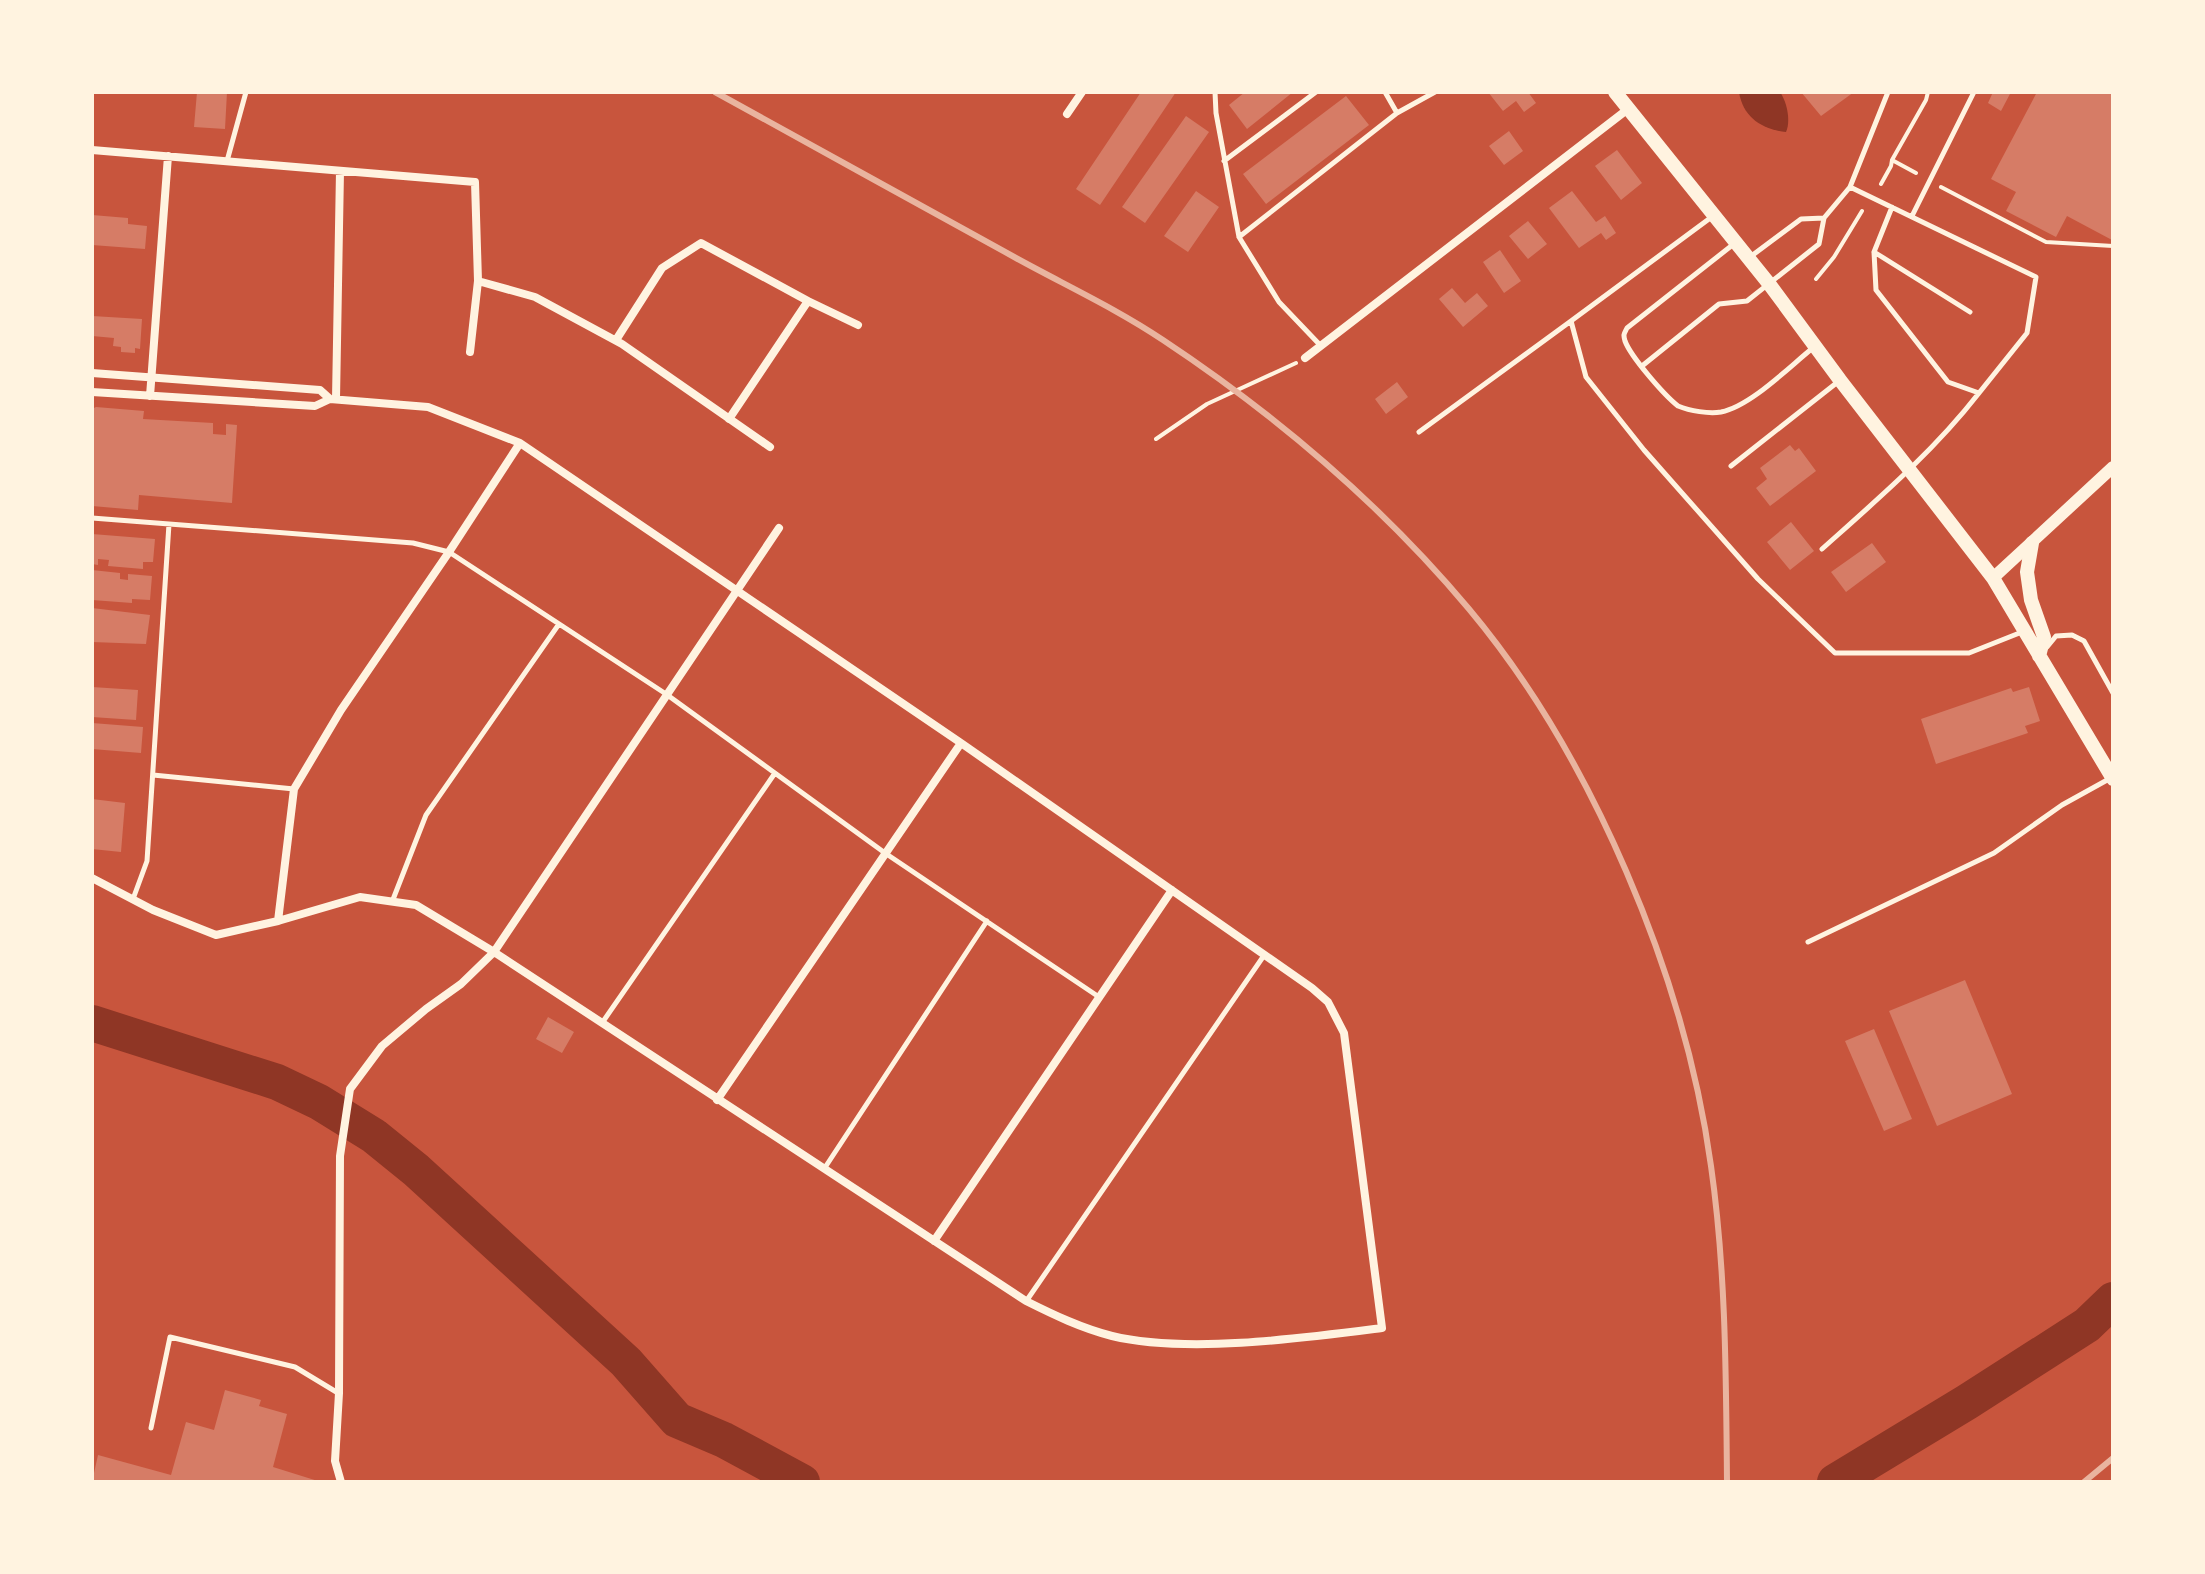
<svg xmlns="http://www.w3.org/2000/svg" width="2205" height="1574" viewBox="0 0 2205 1574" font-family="'Archivo Narrow',sans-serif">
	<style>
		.water { fill: #8f3625 }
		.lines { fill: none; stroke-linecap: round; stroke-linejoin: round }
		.river { stroke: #8f3625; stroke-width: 36 }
		.building { fill: #d67c66 }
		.path { stroke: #fff3e0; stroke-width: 4 }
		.service { stroke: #fff3e0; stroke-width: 5 }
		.minor { stroke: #fff3e0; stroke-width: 8 }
		.tertiary { stroke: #fff3e0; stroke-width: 12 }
		.secondary { stroke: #fff3e0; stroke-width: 14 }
		.rail { stroke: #e9b49f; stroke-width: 6 }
	</style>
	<rect width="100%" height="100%" fill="#c8553d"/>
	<!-- water -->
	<path class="water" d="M1739,92H1780C1787,102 1791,121 1786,132C1761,129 1743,117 1739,92Z"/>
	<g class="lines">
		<!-- river -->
		<path class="river" d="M92,1023L277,1082L319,1102L374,1136L416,1170L626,1362L677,1420L724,1440L802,1482
			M1835,1482L1967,1402L2087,1325L2113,1300"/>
	</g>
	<!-- building -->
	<path class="building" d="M197,92H227L225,129L194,127Z
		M1141,92H1176L1100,205L1076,189Z
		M1245,92H1293L1247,129L1229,105Z
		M1488,92H1528L1536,103L1524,112L1516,101L1503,111Z
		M1801,92H1854L1821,116Z
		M1993,92H2011L2001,111L1988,103Z
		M2037,92H2113L2112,240L2067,216L2056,237L2006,211L2016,192L1991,179Z
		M1346,96L1369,125L1266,204L1243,174Z
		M1186,116L1209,132L1145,223L1122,207Z
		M1509,131L1523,151L1504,165L1489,146Z
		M1617,150L1642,183L1621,200L1595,166Z
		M1196,191L1219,207L1188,252L1164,236Z
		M1572,191L1596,222L1605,216L1616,233L1606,240L1601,233L1579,248L1549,208Z
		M92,215L128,218V224L147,226L145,249L92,245Z
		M1528,221L1547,244L1528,259L1509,236Z
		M1500,250L1521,281L1504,293L1483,262Z
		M1452,288L1465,303L1477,293L1488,306L1463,327L1439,299Z
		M92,316L142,319L140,349L135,348V353L121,352V347L113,346L114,338L92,336Z
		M1397,382L1408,397L1386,414L1375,399Z
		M96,407L144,411L143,419L213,423V434L226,435V424L237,425L232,503L139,495L138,510L92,506V409Z
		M1790,445L1795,451L1799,448L1816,471L1770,506L1756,488L1767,479L1760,468Z
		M1791,522L1814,551L1790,570L1767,542Z
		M92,534L155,539L153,562H143V569L108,566L109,560L98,559V565L92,564Z
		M1872,543L1886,562L1846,592L1831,572Z
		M92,570L120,573V579L128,580V574L152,576L150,600L132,599V603L92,600Z
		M92,608L150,615L146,644L92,642Z
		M92,687L138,690L136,720L92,717Z
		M2029,687L2040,721L2025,726L2028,733L1936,764L1921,719L2011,688L2013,692Z
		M92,723L143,727L141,753L92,749Z
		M92,799L125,803L121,852L92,849Z
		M1965,980L2012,1094L1937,1126L1889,1011Z
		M548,1017L574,1032L562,1053L536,1039Z
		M1874,1029L1912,1119L1884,1131L1845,1041Z
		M225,1390L261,1400L259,1406L287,1414L273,1467L321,1482H92L98,1455L171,1475L186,1422L214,1430Z"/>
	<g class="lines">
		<!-- path -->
		<path class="path" d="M1916,173L1892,160L1926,100L1928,92
			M1881,184L1891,166L1892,160
			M1941,187L2046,242L2113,246
			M1816,279L1834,257L1862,211
			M1156,439L1207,404L1296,363"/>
		<!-- service -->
		<path class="service" d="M1215,92L1216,113L1239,237L1279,302L1320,345
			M1385,92L1397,113
			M227,161L246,92
			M1224,161L1316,92
			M1850,187L2036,277L2027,333L1979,393L1948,382L1876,290L1874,252L1892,207
			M1713,216L1571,321L1586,377L1644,450L1758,579L1835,653H1969L2022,632
			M1912,216L1974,92
			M1239,237L1397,113L1435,92
			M1735,243L1627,328C1624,334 1623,334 1625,341C1631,357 1664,395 1678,406C1690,411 1709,414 1721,412C1751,406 1790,366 1814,347
			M1874,252L1970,312
			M1750,257L1801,219L1824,218
			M1642,366L1719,304L1747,301L1819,244L1824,218L1850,187L1888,92
			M1419,432L1571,321
			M1731,466L1839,381
			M92,518L413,543L449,552L666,694L885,853L1099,997
			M1822,549C1878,499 1933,452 1979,393
			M2047,647L2056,636L2072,635L2084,641L2113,693
			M153,775L294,789
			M133,899L147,861L169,524
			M392,902L426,815L559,624
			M1808,942L1994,853L2062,805L2109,779
			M602,1023L775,773
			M824,1169L987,921
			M1027,1300L1265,954
			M151,1428L170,1337L295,1367L338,1393"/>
		<!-- minor -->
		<path class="minor" d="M1067,114L1082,92
			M92,150L475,182L478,281L535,297L622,344L770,447
			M808,301L858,325
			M616,340L662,268L701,243L808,301L729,419
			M470,352L478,281
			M1305,358L1628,109
			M92,373L320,390L330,399
			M92,392L315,406L330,399L428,407L520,443L961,743L1312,988L1328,1002L1344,1033L1382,1328C1304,1338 1187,1354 1112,1336C1081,1328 1054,1315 1026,1301L494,952L416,905L360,897L278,921L216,935L153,910L92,878
			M150,396L168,156
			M336,399L340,171
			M278,921L294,789L341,710L449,552L520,443
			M717,1100L961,743
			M934,1241L1172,890
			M341,1482L335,1461L339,1393L340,1156L350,1089L382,1046L426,1009L461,984L494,952L779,528"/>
		<!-- tertiary -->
		<path class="tertiary" d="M1993,578L2113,467"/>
		<!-- secondary -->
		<path class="secondary" d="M1615,92L1770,285L1840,380L1993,578L2113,779
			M2032,543L2027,572L2031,600L2044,637L2039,656"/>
		<!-- rail -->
		<path class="rail" d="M715,92C815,147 916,203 1016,258C1065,285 1117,309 1163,340C1276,415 1381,504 1469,609C1592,756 1685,977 1711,1166C1726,1271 1726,1376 1727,1482
			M2084,1482L2113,1458"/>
	</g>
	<!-- border -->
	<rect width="2205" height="1574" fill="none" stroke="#fff3e0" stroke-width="188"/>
</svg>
